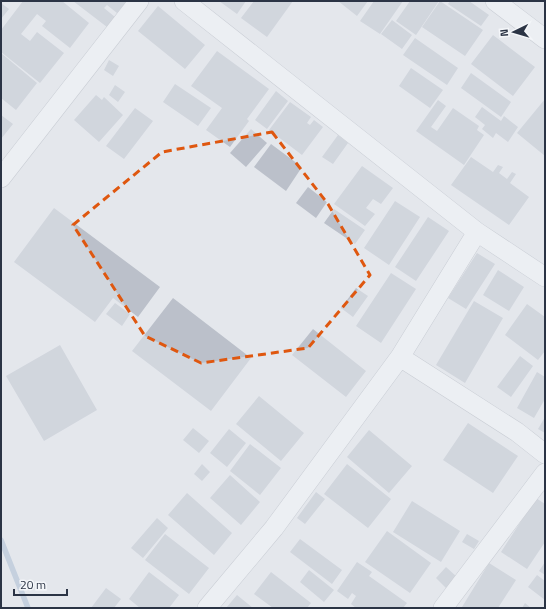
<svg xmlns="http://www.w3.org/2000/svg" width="546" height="609" viewBox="0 0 546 609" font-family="'Titillium Web',sans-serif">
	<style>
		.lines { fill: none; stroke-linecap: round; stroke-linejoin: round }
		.stream { stroke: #9fb4cc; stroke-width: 5.5 }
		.building { fill: #bbc0ca }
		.street-casing { stroke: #a9aeb7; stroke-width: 20 }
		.street { stroke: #f7f8fa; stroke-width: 19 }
		.marked { fill: none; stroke: #df570f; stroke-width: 3; stroke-dasharray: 8 5; stroke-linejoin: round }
	</style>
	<rect width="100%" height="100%" fill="#e4e7ec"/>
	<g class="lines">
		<!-- stream -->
		<path class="stream" d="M1,540L28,608"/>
	</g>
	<!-- building -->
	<path class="building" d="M23,1H62L89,23L70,48L42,26L46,21L37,14L21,34L30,41L37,32L64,53L40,83L1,52V30Z
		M73,1H125L126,2L117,13L107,5L104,8L115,17L107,27Z
		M219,1H246L237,14Z
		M254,1H293L267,37L241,18Z
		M338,1H368L357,16Z
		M374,1H403L380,34L360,21Z
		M410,1H439L416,35L396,21Z
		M440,1L483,30L465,56L422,27Z
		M450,1H469L489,15L481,26L448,4Z
		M1,3L9,9L1,19Z
		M158,6L205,45L185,69L138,31Z
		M392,20L412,35L402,49L381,34Z
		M493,35L535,67L513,96L471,64Z
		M415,38L458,68L447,85L403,55Z
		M217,51L269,89L247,119L249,121L230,147L206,130L222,108L191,86Z
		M1,53L37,83L16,110L1,98Z
		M109,60L119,66L113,76L104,70Z
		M411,68L443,90L430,108L399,86Z
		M471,73L511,102L501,117L461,88Z
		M175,84L211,108L198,126L163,102Z
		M115,85L125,92L118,102L109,95Z
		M276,91L288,101L267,129L255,120Z
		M96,95L102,100L104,97L123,115L99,142L74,120Z
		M545,99V156L517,133Z
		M438,100L446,106L431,127L437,131L453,108L479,126L477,130L484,135L464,165L416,131Z
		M290,102L311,117L307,123L310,125L314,120L323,127L302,155L269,130Z
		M482,107L501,121L504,116L518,127L508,142L496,133L493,138L482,129L485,125L475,117Z
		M135,108L153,121L124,159L106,146Z
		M1,115L13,124L1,139Z
		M251,129L267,143L246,167L230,153Z
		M338,135L348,143L333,164L322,157Z
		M271,144L302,167L286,191L254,167Z
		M471,157L493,172L498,165L503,167L499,173L507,179L512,172L516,174L510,183L529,197L509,225L451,185Z
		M362,166L393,188L381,204L373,199L366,208L375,214L365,226L334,204Z
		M308,187L327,202L316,218L296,203Z
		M395,201L420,217L389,265L364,248Z
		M54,208L160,287L138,317L113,298L95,322L14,262Z
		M334,209L365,230L355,244L324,223Z
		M428,217L449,231L416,281L395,267Z
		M477,253L495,264L466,309L448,298Z
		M498,270L524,287L509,311L483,295Z
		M391,273L416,289L381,343L356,326Z
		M356,288L368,296L353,317L341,308Z
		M173,298L251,358L211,411L132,351Z
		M474,301L503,318L465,383L436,365Z
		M115,303L130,314L122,326L106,314Z
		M527,304L545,317V351L538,360L505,335Z
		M313,329L366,371L346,397L292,355Z
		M60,345L97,410L44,441L6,376Z
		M520,356L533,366L511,397L497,387Z
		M537,372L545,377V399L534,418L517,408Z
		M259,396L304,433L281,461L236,424Z
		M545,417V433L538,429Z
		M468,423L518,456L493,493L443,460Z
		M193,428L209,441L199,453L183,440Z
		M229,429L246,443L227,467L210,453Z
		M369,430L412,466L389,493L347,457Z
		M250,444L281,468L260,495L230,471Z
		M202,464L210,472L202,481L194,474Z
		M347,464L391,499L368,528L324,494Z
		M230,475L260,502L241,525L210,498Z
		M316,492L325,499L305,524L297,518Z
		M187,493L232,533L214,555L168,515Z
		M536,498L545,504V542L527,569L501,552Z
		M412,501L460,531L441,562L393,532Z
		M157,518L168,528L143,558L131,548Z
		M387,531L431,563L410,593L365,562Z
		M165,534L209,568L189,594L145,560Z
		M467,534L479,541L474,549L462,542Z
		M300,539L342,570L332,584L290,552Z
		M357,562L372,572L369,576L407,603L403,608H356L351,604L356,596L352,593L348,599L337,591Z
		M545,562V575L539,571Z
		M489,563L516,580L498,608H464L462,607Z
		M446,567L457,577L446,588L436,578Z
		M309,570L334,590L324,602L300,582Z
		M149,572L179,595L169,608H140L129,599Z
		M271,572L311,603L307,608H273L254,594Z
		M537,575L545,581V600L528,587Z
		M106,588L121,599L114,608H91Z
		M237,595L253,608H226Z
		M525,603L531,608H522Z"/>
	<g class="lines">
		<!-- street casing -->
		<g class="street-casing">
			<path id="street" d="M184,1L477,232L545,277
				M495,1L545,39
				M1,178L139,1
				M400,357L517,432L545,454
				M207,608L274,528L400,357L477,232
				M443,608L545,473"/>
		</g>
		<!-- street -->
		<use href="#street" class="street"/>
	</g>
	<!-- marked area -->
	<path d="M0 0H546V609H0ZM272,132L328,204L370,275L308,348L201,363L145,336L73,225L162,152Z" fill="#e4e7ec" fill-opacity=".55" fill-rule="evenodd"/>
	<path class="marked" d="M272,132L328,204L370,275L308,348L201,363L145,336L73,225L162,152Z"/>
	<!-- border -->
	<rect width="546" height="609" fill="none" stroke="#2b3445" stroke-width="4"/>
	<!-- north arrow -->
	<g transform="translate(514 32) rotate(265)" stroke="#f4f6f9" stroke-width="3" paint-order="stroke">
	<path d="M0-3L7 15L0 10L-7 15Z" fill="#2b3445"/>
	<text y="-6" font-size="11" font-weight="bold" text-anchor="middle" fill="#2b3445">N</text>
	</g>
	<!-- scale -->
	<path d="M14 589v6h53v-6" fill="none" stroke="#2b3445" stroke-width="2"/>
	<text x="20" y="589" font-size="12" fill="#2b3445" stroke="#f4f6f9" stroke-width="3" paint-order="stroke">20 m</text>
</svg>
